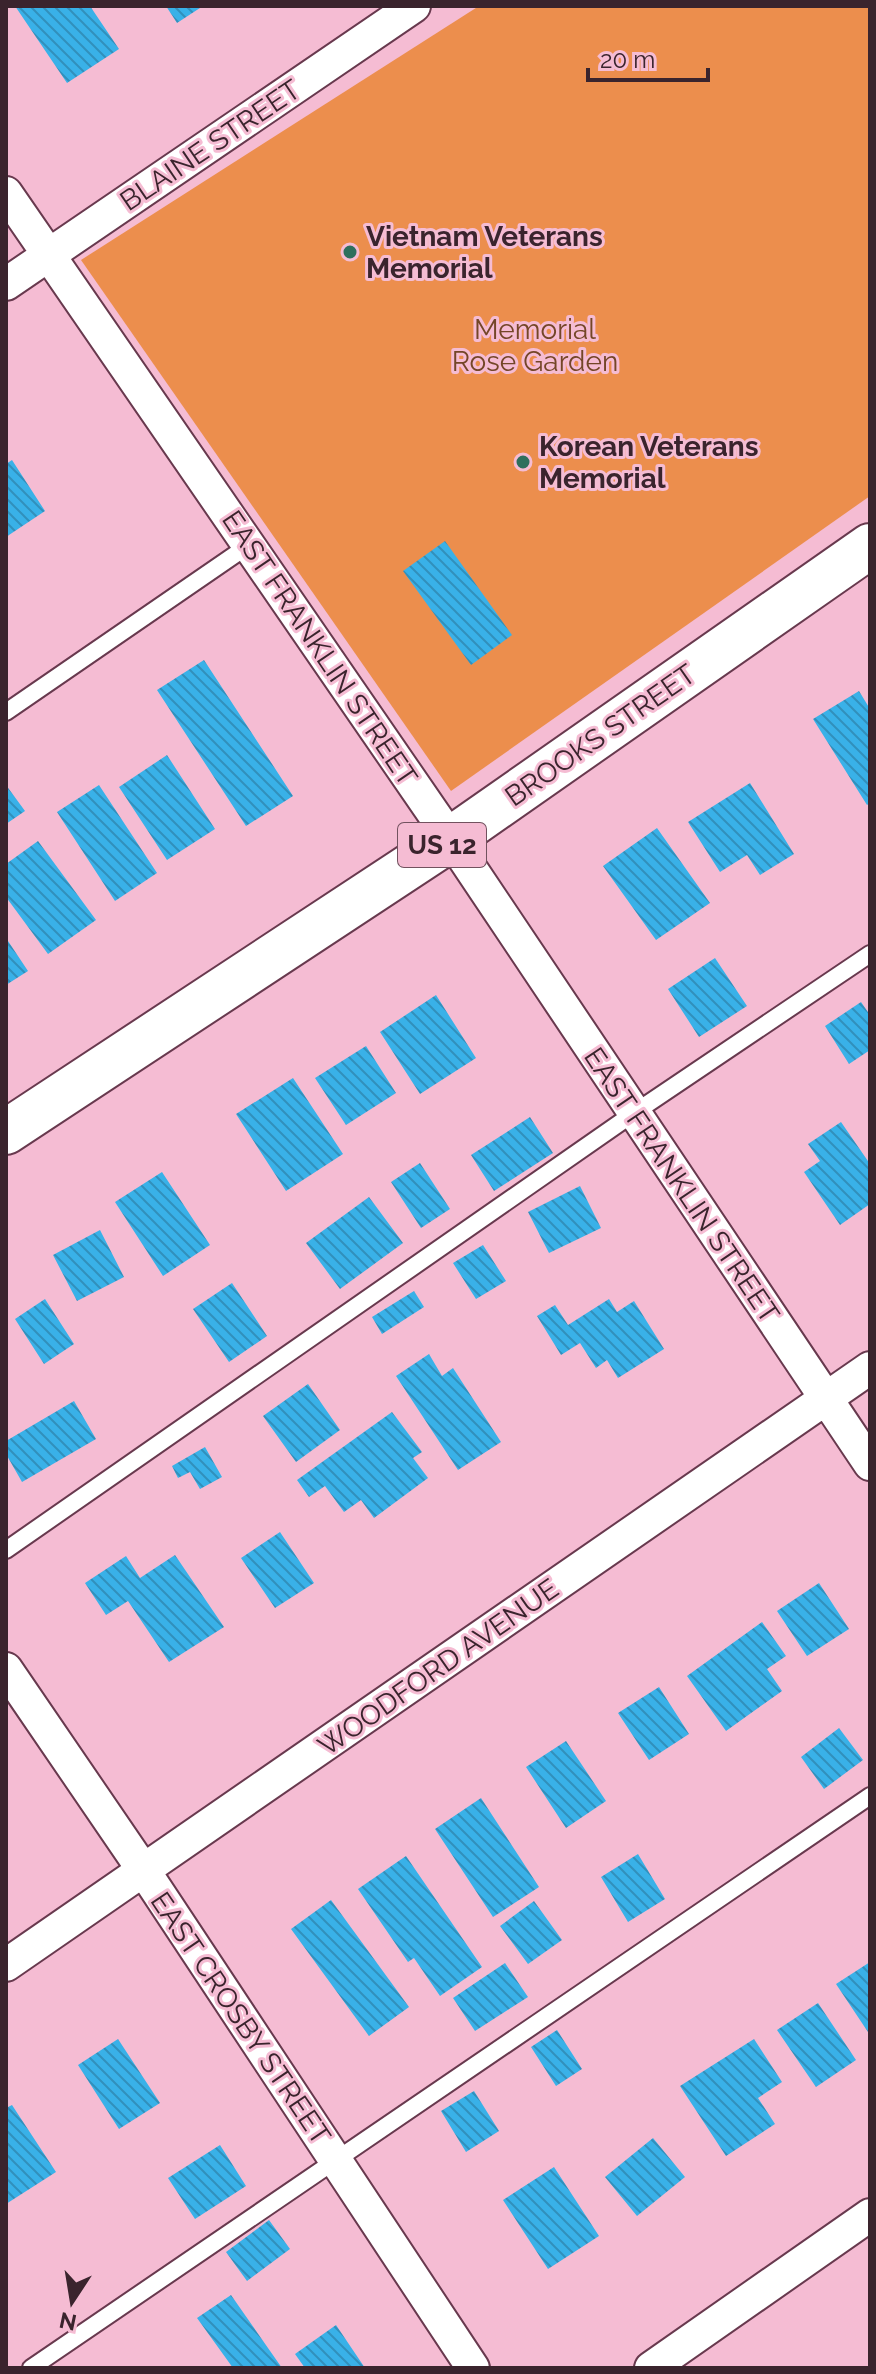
<svg xmlns="http://www.w3.org/2000/svg" width="876" height="2374" viewBox="0 0 876 2374" font-family="Raleway,sans-serif">
	<style>
		.park { fill: #ec8e4d }
		.building { fill: url(#building-back-hatch) }
		.lines { fill: none; stroke-linecap: round; stroke-linejoin: round }
		.service-casing { stroke: #68394e; stroke-width: 20 }
		.minor-casing { stroke: #68394e; stroke-width: 36 }
		.trunk-casing { stroke: #68394e; stroke-width: 48 }
		.service { stroke: #fff; stroke-width: 16 }
		.minor { stroke: #fff; stroke-width: 32 }
		.trunk { stroke: #fff; stroke-width: 44 }
		.poi-dot { fill: #2e6f5d; stroke: #f5bcd3; stroke-width: 3 }
		.labels { text-anchor: middle; stroke-width: 6; stroke-linejoin: round; paint-order: stroke }
		.shield { fill: #f5bcd3; stroke: #72525f; stroke-width: 2 }
		.shield-label { font-size: 26px; font-weight: bold; fill: #3a242d }
		.street-label { font-size: 28px; fill: #3a242d; stroke: #f5bcd3 }
		.poi-label { font-size: 28px; font-weight: bold; fill: #3a242d; stroke: #f5bcd3; text-anchor: start }
		.park-label { font-size: 28px; fill: #744627; stroke: #f5bcd3 }
	</style>
	<defs>
		<pattern id="building-back-hatch" width="6" height="6" patternUnits="userSpaceOnUse" patternTransform="scale(2)"><rect width="6" height="6" fill="#39b1e8"/><path d="M-1 5l2 2M0 0l6 6M5-1l2 2" fill="none" stroke="#3190bc"/></pattern>
	</defs>
	<rect width="100%" height="100%" fill="#f5bcd3"/>
	<!-- park -->
	<path class="park" d="M479,6H870V496L451,791L81,260Z"/>
	<!-- building -->
	<path class="building" d="M15,6H90L119,49L67,83Z
		M166,6H203L177,23Z
		M12,460L45,511L6,537V464Z
		M445,541L512,635L471,665L403,571Z
		M204,660L293,796L246,826L157,690Z
		M859,691L870,709V803L867,805L813,719Z
		M167,755L215,829L167,860L119,787Z
		M750,783L794,854L760,875L747,855L720,872L688,822Z
		M6,785L25,811L6,824Z
		M99,785L157,873L115,901L57,812Z
		M657,828L710,903L656,940L603,866Z
		M38,841L96,920L48,954L6,897V864Z
		M6,938L28,971L6,985Z
		M715,958L747,1006L699,1037L668,989Z
		M436,995L476,1058L420,1094L380,1032Z
		M861,1002L870,1015V1050L849,1064L825,1026Z
		M366,1046L396,1093L346,1125L315,1078Z
		M293,1078L343,1154L286,1191L236,1114Z
		M530,1117L553,1153L494,1191L471,1155Z
		M841,1122L870,1164V1204L840,1225L804,1172L820,1161L808,1144Z
		M420,1163L450,1209L421,1228L391,1182Z
		M162,1172L210,1245L163,1276L115,1202Z
		M580,1186L601,1228L549,1253L528,1212Z
		M369,1197L403,1243L340,1289L306,1243Z
		M100,1230L124,1277L77,1301L53,1255Z
		M483,1245L506,1281L476,1299L453,1263Z
		M232,1283L267,1336L229,1362L193,1309Z
		M414,1291L424,1307L382,1334L372,1317Z
		M45,1299L74,1344L44,1364L15,1319Z
		M609,1299L617,1312L634,1301L664,1349L618,1378L607,1360L596,1368L580,1343L561,1355L537,1316L555,1305L568,1325Z
		M429,1354L442,1376L453,1368L501,1442L458,1470L396,1376Z
		M308,1384L340,1430L296,1462L263,1416Z
		M74,1401L96,1439L22,1482L6,1454V1441Z
		M392,1412L422,1452L413,1458L428,1478L374,1518L361,1500L344,1512L325,1486L309,1497L297,1480Z
		M205,1447L222,1477L200,1489L190,1472L178,1478L172,1466Z
		M280,1532L314,1583L275,1608L241,1558Z
		M175,1555L224,1627L169,1662L128,1601L106,1615L85,1583L126,1556L140,1578Z
		M819,1583L849,1629L807,1656L777,1611Z
		M762,1622L786,1656L767,1669L782,1691L726,1731L687,1676Z
		M659,1687L689,1734L649,1760L618,1713Z
		M839,1728L863,1760L824,1789L801,1757Z
		M566,1741L606,1801L566,1828L526,1767Z
		M481,1798L539,1887L493,1917L435,1829Z
		M638,1854L665,1899L628,1922L601,1877Z
		M406,1856L482,1967L440,1996L414,1958L408,1962L358,1889Z
		M331,1900L409,2007L369,2036L291,1929Z
		M534,1901L562,1940L528,1964L500,1926Z
		M870,1962V2035L836,1984Z
		M505,1963L528,1997L475,2031L453,1998Z
		M818,2003L856,2060L816,2087L777,2030Z
		M557,2030L582,2069L556,2086L531,2047Z
		M118,2039L160,2103L119,2129L78,2065Z
		M754,2039L782,2082L758,2098L775,2124L726,2156L680,2086Z
		M474,2091L499,2131L466,2152L441,2111Z
		M12,2105L56,2172L6,2204V2108Z
		M653,2138L685,2177L637,2216L605,2177Z
		M220,2145L246,2186L195,2219L168,2178Z
		M554,2167L599,2236L548,2269L503,2200Z
		M269,2220L290,2249L247,2281L226,2252Z
		M231,2295L282,2368H233L197,2318Z
		M336,2325L365,2368H305L295,2354Z"/>
	<g class="lines">
		<!-- service casing -->
		<g class="service-casing">
			<path id="service" d="M6,712L249,545
				M6,1550L634,1113L870,954
				M31,2368L870,1796"/>
		</g>
		<!-- minor casing -->
		<g class="minor-casing">
			<path id="minor" d="M6,193L451,839L870,1464
				M6,284L414,6
				M6,1669L144,1871L473,2368
				M6,1965L870,1368
				M651,2368L870,2215"/>
		</g>
		<!-- trunk casing -->
		<g class="trunk-casing">
			<path id="trunk" d="M6,1132L451,839L870,546"/>
		</g>
		<!-- service -->
		<use href="#service" class="service"/>
		<!-- minor -->
		<use href="#minor" class="minor"/>
		<!-- trunk -->
		<use href="#trunk" class="trunk"/>
	</g>
	<!-- markers -->
	<g class="poi-dot">
		<circle cx="350" cy="252" r="8"/>
		<circle cx="523" cy="462" r="8"/>
	</g>
	<g class="labels">
		<!-- shield labels -->
		<rect class="shield" x="398" y="823" width="88" height="44" rx="6"/>
		<g class="shield-label">
			<text x="442" y="854">US 12</text>
		</g>
		<!-- street labels -->
		<g class="street-label">
			<text transform="translate(210 145) rotate(-34)" y="10">BLAINE STREET</text>
			<text transform="translate(320 648) rotate(56)" y="10">EAST FRANKLIN STREET</text>
			<text transform="translate(600 735) rotate(-35)" y="10">BROOKS STREET</text>
			<text transform="translate(682 1185) rotate(56)" y="10">EAST FRANKLIN STREET</text>
			<text transform="translate(438 1667) rotate(-35)" y="10">WOODFORD AVENUE</text>
			<text transform="translate(241 2018) rotate(56)" y="10">EAST CROSBY STREET</text>
		</g>
		<!-- poi labels -->
		<g class="poi-label">
			<text x="366" y="246">Vietnam Veterans<tspan x="366" dy="32">Memorial</tspan></text>
			<text x="539" y="456">Korean Veterans<tspan x="539" dy="32">Memorial</tspan></text>
		</g>
		<!-- park labels -->
		<g class="park-label">
			<text x="535" y="339">Memorial<tspan x="535" dy="32">Rose Garden</tspan></text>
		</g>
	</g>
	<!-- border -->
	<rect width="876" height="2374" fill="none" stroke="#3a242d" stroke-width="16"/>
	<!-- north arrow -->
	<g transform="translate(72 2302) rotate(192)" stroke="#f5bcd3" stroke-width="6" paint-order="stroke">
	<path d="M0-6L14 30L0 20L-14 30Z" fill="#3a242d"/>
	<text y="-12" font-size="22" font-weight="bold" text-anchor="middle" fill="#3a242d">N</text>
	</g>
	<!-- scale -->
	<path d="M588 68v12h120v-12" fill="none" stroke="#3a242d" stroke-width="4"/>
	<text x="600" y="68" font-size="24" fill="#3a242d" stroke="#f5bcd3" stroke-width="6" paint-order="stroke">20 m</text>
</svg>
